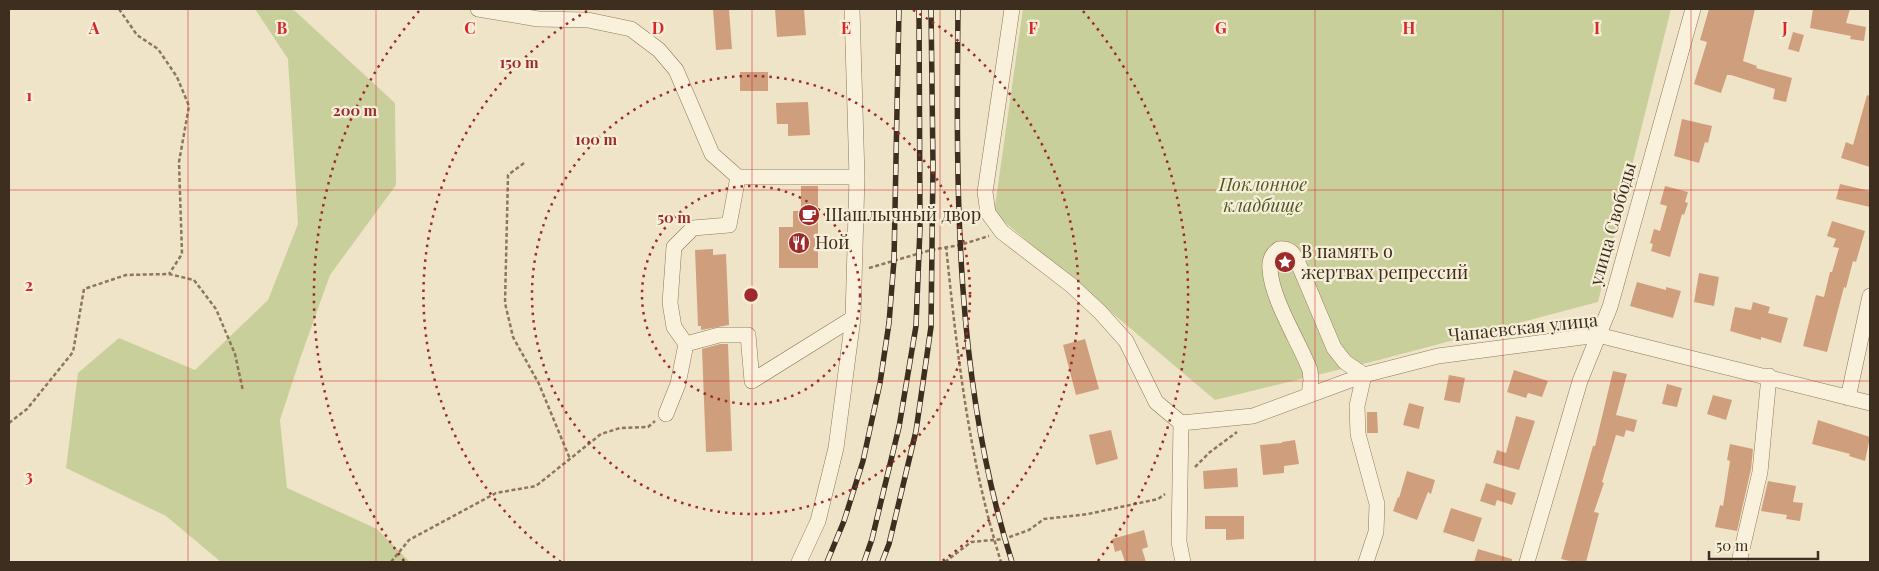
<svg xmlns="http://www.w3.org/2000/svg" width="1879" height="571" viewBox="0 0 1879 571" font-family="'Playfair Display',serif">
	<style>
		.green { fill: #c9cf9b }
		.building { fill: #cf9f7d }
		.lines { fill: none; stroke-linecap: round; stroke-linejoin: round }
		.minor-casing { stroke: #8d765c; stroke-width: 16 }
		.path { stroke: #8d765c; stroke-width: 2.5; stroke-dasharray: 4 2.5; stroke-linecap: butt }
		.minor { stroke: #faf1dc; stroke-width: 15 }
		.rail-casing { stroke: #3d2e20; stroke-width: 5.5 }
		.rail { stroke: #f7eed8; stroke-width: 4; stroke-dasharray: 11; stroke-linecap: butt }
		.grid { fill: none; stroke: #d62828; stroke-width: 1; stroke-opacity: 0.55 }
		.ring { fill: none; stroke: #9e2a2b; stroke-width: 2.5; stroke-dasharray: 2.5 5 }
		.labels { text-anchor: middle; stroke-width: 4.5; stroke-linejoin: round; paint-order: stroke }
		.park-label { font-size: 18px; font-style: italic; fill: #4d5a26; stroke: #f7eed8 }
		.poi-label { font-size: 18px; fill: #3d2e20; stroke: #f7eed8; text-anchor: start }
		.street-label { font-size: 18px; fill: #3d2e20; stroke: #f7eed8 }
		.grid-label { font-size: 16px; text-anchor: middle; font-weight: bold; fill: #d62828; stroke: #f7eed8; stroke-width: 4.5; stroke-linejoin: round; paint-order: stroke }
		.centre { fill: #9e2a2b; stroke: #f7eed8; stroke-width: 2.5 }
		.ring-label { font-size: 15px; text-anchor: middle; font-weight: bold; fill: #9e2a2b; stroke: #f7eed8; stroke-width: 4.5; stroke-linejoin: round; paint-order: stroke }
	</style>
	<rect width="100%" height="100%" fill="#f0e4c8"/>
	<!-- green -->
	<path class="green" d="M255,9H289L295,11L395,103L396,185L330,275L300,359L280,420L287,488L377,529L410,562H221L166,516L66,468L78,373L119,338L195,370L268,300L298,224L288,59Z
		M1023,9H1671L1598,302L1379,360L1215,400L994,213Z"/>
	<!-- building -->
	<path class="building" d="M713,9H729L732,49L716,50Z
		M775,9H804L806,35L777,37Z
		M1709,9H1755L1743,61L1757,66L1756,68L1792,78L1786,102L1773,99L1775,89L1731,75H1727L1721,93L1694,84L1707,42L1700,40Z
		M1813,9H1850L1846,23L1866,27L1864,41L1850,39L1851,36L1810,28Z
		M1793,32L1804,35L1799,52L1788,49Z
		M740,72H768V91H740Z
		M1867,95L1870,96V167L1841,158L1846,142L1853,145Z
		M808,102L810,135L788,136V124H777L776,103Z
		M1682,119L1712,126L1708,143L1705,142L1699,163L1674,156Z
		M1840,184L1870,191V207L1836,199Z
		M801,186H818V268H779V227H793V211H801Z
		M1665,186L1688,192L1685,202L1688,203L1684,215L1682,214L1670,257L1651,251L1653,244L1650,243L1654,229L1660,231L1667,206L1660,204Z
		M1832,221L1865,231L1856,262L1853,261L1846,288L1844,287L1827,352L1803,346L1816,295L1824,297L1830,272H1832L1839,248L1833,247L1836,239L1827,236Z
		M713,249V255L726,254L729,325L701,330V326H698L695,250Z
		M1699,273L1719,277L1714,306L1694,302Z
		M1637,282L1666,290V287L1681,291L1673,318L1630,306Z
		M1753,302L1770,307L1768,313L1788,318L1781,343L1761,337V340L1730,331L1735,307L1751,310Z
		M1085,339L1099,389L1076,395L1063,345Z
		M720,344H728L732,451L706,452L702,349Z
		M1514,370L1548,381L1542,397L1528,393L1526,398L1507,392Z
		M1613,371L1627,374L1616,415L1637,420L1634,432L1626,430L1624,437L1616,435L1602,482L1604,483L1594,512L1599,513L1586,562H1574L1561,559L1587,467L1593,446H1595Z
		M1449,375L1465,378L1460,403L1444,400Z
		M1667,384L1682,388L1677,407L1662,404Z
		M1713,395L1732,400L1726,420L1707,414Z
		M1409,403L1424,407L1419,429L1403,425Z
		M1367,412H1377L1378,433H1367Z
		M1516,416L1535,421L1519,470L1493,463L1497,450L1506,453Z
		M1818,420L1870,437L1865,461L1849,456L1850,454L1812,444Z
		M1111,430L1118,459L1096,465L1089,435Z
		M1295,440L1299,464L1284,466V473L1263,475L1260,445L1282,443V442Z
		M1730,444L1753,449L1751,469L1737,531L1715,527L1720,505L1723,506L1730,461L1727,460Z
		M1237,468L1238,487L1204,489L1203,471Z
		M1407,471L1435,480L1431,494L1428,492L1417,520L1393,511L1398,497L1399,498Z
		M1768,481L1796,486L1793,502L1803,503L1800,521L1786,519L1787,515L1761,511Z
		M1486,483L1516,493L1512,505L1497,500L1495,506L1480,501Z
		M1451,508L1482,518L1474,542L1443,532Z
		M1205,516H1244V539L1226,540V529H1205Z
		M1144,530L1148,547L1142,549L1146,562H1125L1121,550L1115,552L1112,539Z
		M1478,549L1512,559V562H1474Z"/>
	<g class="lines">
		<!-- minor casing -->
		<g class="minor-casing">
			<path id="minor" d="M478,9L538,19L588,20L631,29L659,50L676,70L712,154L738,177H857
				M1012,9L985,192L988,213L1002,232L1071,285L1100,312L1126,341L1156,402L1181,423
				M686,344L719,335H748L752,381L853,318
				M1309,395L1311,380L1310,370C1299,342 1271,298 1270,269C1269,261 1272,254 1279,249C1288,248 1291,251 1296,258L1334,348L1345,362L1364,375L1357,406L1358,434L1377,504L1376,532L1366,562
				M1848,398L1870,296
				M666,414L678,384L686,344L674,327L670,303L674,247L693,228L729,225L738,177
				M1181,423L1253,416L1364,375L1438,356L1598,335L1870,403
				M1181,423L1179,542L1183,562
				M799,562L818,521L836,448L853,318L857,177L852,9
				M1527,562L1580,381L1610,307L1693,9
				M1739,562L1760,472L1769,376"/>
		</g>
		<!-- path -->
		<path class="path" d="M119,9L137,35L158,49L177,77L189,106L179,162L182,254L169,274
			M524,163L508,175L505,303L513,337L539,384L570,459
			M946,246C957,353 969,460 1001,562
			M869,268L931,250L960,245L989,236
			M9,423L27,409L73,352L84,289L126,275L169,274L194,280L216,309L235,354L243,391
			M1195,467L1210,452L1237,432
			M391,562L409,540L496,493L536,486L601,434L620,428L648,427L655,421
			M945,562L971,542L1004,539L1029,530L1044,519L1088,514L1158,499L1165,494"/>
		<!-- minor -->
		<use href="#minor" class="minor"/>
		<!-- rail casing -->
		<g class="rail-casing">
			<path id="rail" d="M958,9C956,194 955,384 1012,562
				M827,562L844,521L863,461L880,383L889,323L894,260L899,9
				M864,562L872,539L899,427L916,326L920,228L919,9
				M882,562L889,544L916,431L931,327L933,165L931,9"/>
		</g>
		<!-- rail -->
		<use href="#rail" class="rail"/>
	</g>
	<!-- grid -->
	<path class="grid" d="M188,9V562M376,9V562M564,9V562M752,9V562M940,9V562M1127,9V562M1315,9V562M1503,9V562M1691,9V562M9,190H1870M9,381H1870"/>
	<!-- distance rings -->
	<g class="ring">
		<circle cx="751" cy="295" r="109"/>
		<circle cx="751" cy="295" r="219"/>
		<path d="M561 562A328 328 0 0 1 589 10M913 10A328 328 0 0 1 941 562"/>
		<path d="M404 561A437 437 0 0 1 419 11M1083 11A437 437 0 0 1 1098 561"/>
	</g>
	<!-- icons -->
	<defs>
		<g id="cafe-disc" transform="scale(1.125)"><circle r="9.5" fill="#9e2a2b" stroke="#f7eed8"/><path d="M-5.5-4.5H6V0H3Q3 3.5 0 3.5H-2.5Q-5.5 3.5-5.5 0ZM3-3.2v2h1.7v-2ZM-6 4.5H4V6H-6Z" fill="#fff"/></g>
		<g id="restaurant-disc" transform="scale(1.125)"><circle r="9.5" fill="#9e2a2b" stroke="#f7eed8"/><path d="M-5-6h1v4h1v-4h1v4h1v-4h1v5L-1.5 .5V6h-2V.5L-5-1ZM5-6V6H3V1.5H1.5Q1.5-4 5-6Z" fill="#fff"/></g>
		<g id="sight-disc" transform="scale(1.125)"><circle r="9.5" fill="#9e2a2b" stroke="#f7eed8"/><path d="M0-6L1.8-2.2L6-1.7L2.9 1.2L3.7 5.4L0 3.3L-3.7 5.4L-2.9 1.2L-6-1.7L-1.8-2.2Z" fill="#fff"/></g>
	</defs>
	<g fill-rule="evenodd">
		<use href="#cafe-disc" x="809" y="215"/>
		<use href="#restaurant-disc" x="799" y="243"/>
		<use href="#sight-disc" x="1285" y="262"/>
	</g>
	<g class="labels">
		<!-- park labels -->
		<g class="park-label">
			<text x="1263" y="191">Поклонное<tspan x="1263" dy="21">кладбище</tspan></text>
		</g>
		<!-- poi labels -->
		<g class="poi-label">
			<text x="825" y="221">Шашлычный двор</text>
			<text x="815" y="249">Ной</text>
			<text x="1301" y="258">В память о<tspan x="1301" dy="21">жертвах репрессий</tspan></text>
		</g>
		<!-- street labels -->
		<g class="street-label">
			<text transform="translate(1613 224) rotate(-74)" y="6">улица Свободы</text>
			<text transform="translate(1523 328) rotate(-6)" y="6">Чапаевская улица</text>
		</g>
	</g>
	<g class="grid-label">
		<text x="94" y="34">A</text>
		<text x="282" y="34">B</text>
		<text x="470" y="34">C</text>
		<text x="658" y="34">D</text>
		<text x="846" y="34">E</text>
		<text x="1033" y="34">F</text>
		<text x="1221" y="34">G</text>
		<text x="1409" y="34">H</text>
		<text x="1597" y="34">I</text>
		<text x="1785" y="34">J</text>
		<text x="29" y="101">1</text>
		<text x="29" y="291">2</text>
		<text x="29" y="482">3</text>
	</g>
	<circle cx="751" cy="295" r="8" class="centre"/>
	<g class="ring-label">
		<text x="519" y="68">150 m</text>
		<text x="355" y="116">200 m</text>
		<text x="596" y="145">100 m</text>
		<text x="674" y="223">50 m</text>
	</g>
	<!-- border -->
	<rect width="1879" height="571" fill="none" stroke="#3d2e20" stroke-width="20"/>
	<!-- scale -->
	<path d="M1709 551v8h109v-8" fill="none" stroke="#3d2e20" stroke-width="2.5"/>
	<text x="1716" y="551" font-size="15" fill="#3d2e20" stroke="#f7eed8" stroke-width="4" paint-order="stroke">50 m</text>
</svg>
